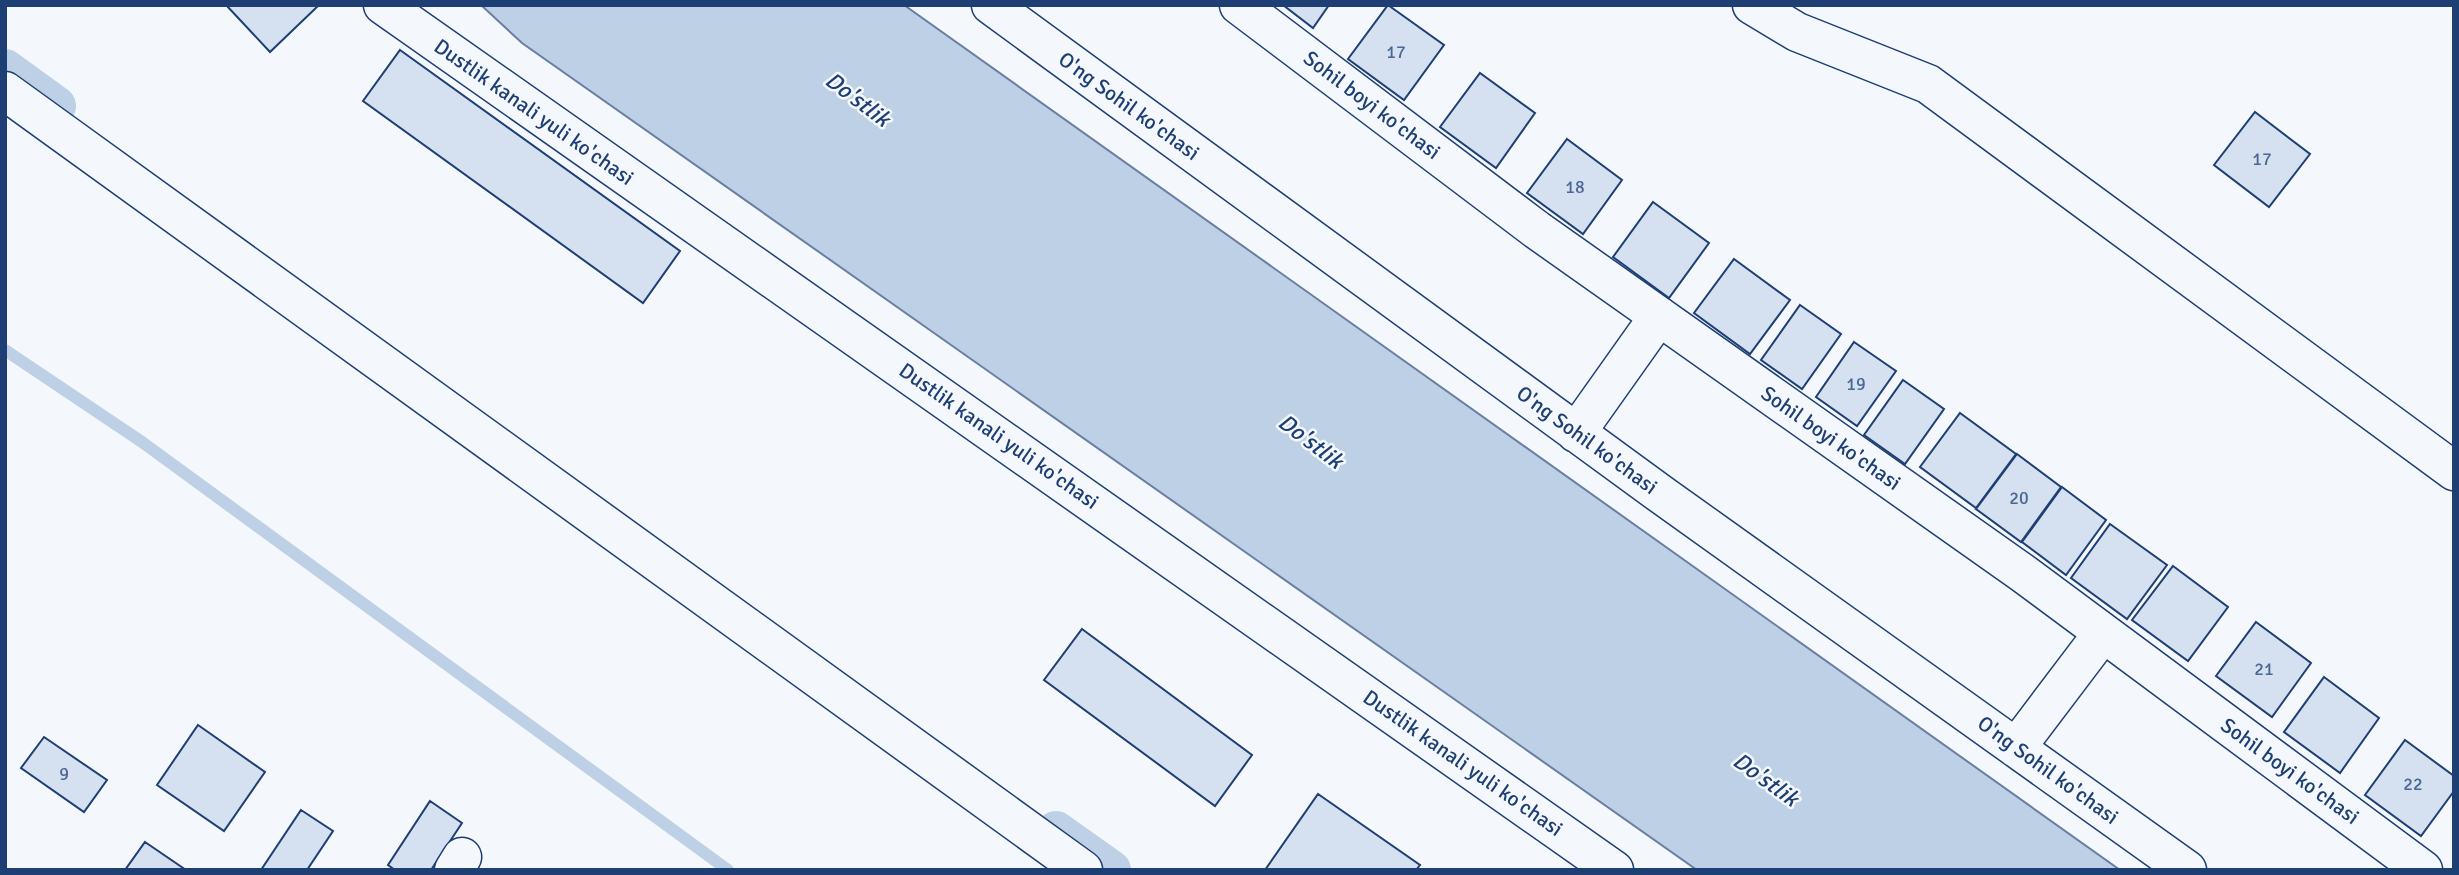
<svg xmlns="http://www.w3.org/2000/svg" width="2459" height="875" viewBox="0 0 2459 875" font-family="Signika,sans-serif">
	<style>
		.water { fill: #bed0e5; stroke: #687fa3; stroke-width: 2 }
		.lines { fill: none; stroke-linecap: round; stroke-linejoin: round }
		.stream { stroke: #bed0e5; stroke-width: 12 }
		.canal { stroke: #bed0e5; stroke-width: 40 }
		.building { fill: #d5e0f0; stroke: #1d3f73; stroke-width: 2 }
		.minor-casing { stroke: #1d3f73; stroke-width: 41 }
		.minor { stroke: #f4f7fb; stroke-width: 38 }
		.labels { text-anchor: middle; stroke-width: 5; stroke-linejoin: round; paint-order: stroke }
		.number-label { font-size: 18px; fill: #4b6792 }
		.street-label { font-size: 21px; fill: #1d3f73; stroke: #f4f7fb }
		.water-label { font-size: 23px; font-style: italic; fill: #1d3f73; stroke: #f4f7fb }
	</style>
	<rect width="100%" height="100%" fill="#f4f7fb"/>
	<!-- water -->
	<path class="water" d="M481,5H904L2120,870H1697L522,43Z"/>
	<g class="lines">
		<!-- stream -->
		<path class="stream" d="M5,350L142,442L728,870"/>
		<!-- canal -->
		<path class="canal" d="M5,69L56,106
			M1056,831L1111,870"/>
	</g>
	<!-- building -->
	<path class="building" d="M226,5H319L270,52Z
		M1283,5H1329L1313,28Z
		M1388,5L1444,45L1404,100L1348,59Z
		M400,50L680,251L643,303L363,101Z
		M1480,73L1535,113L1496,168L1440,127Z
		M2255,112L2310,154L2269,207L2214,165Z
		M1567,139L1622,180L1583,234L1527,193Z
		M1653,202L1709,243L1669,298L1613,257Z
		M1734,259L1790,300L1750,354L1694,313Z
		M1800,305L1841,334L1802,389L1761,360Z
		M1854,342L1896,371L1857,426L1816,397Z
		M1903,380L1944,409L1905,464L1864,435Z
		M1960,413L2016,454L1976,508L1920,467Z
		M2017,454L2061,487L2021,542L1976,509Z
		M2062,487L2106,520L2066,575L2022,542Z
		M2110,524L2167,565L2127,619L2071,578Z
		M2173,566L2228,607L2188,661L2132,620Z
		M2256,622L2311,663L2272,717L2216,676Z
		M1082,629L1252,755L1215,806L1044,680Z
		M2324,677L2379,718L2340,773L2284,732Z
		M198,725L265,772L224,831L157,785Z
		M44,737L107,780L84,812L21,768Z
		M2405,740L2454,776V791L2421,836L2365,795Z
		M1318,794L1420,865L1416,870H1265Z
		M430,801L462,823L431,870H395L388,865Z
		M301,810L333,831L307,870H261Z
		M145,842L186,870H125Z"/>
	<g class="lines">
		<!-- minor casing -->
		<g class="minor-casing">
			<path id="minor" d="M383,5L1614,870
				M991,5L1662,495L2187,870
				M1239,5L1537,230L2024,574L2423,870
				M1752,5L1797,32L1928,84L2454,471
				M5,91L1083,870
				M1576,433L1659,316
				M2016,748L2103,633
				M454,870L462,857"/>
		</g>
		<!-- minor -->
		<use href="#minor" class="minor"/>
	</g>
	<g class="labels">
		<!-- number labels -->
		<g class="number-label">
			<text x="1396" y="58">17</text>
			<text x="2262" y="165">17</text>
			<text x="1575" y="193">18</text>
			<text x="1856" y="390">19</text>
			<text x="2019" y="504">20</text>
			<text x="2264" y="675">21</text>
			<text x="64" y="780">9</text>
			<text x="2413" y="790">22</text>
		</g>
		<!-- street labels -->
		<g class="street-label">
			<text transform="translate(1372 105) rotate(37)" y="7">Sohil boyi ko'chasi</text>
			<text transform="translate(1129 106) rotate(36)" y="7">O'ng Sohil ko'chasi</text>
			<text transform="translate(534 112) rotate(35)" y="7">Dustlik kanali yuli ko'chasi</text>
			<text transform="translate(999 436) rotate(35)" y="7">Dustlik kanali yuli ko'chasi</text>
			<text transform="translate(1831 438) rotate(35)" y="7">Sohil boyi ko'chasi</text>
			<text transform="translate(1587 440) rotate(36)" y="7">O'ng Sohil ko'chasi</text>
			<text transform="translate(1463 763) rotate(35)" y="7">Dustlik kanali yuli ko'chasi</text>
			<text transform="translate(2048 770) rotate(36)" y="7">O'ng Sohil ko'chasi</text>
			<text transform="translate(2290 771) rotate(36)" y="7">Sohil boyi ko'chasi</text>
		</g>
		<!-- water labels -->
		<g class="water-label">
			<text transform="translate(858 99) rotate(37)" y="8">Do'stlik</text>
			<text transform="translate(1311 441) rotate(37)" y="8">Do'stlik</text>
			<text transform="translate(1766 779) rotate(36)" y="8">Do'stlik</text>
		</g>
	</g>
	<!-- border -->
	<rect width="2459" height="875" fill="none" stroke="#1d3f73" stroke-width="14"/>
</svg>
